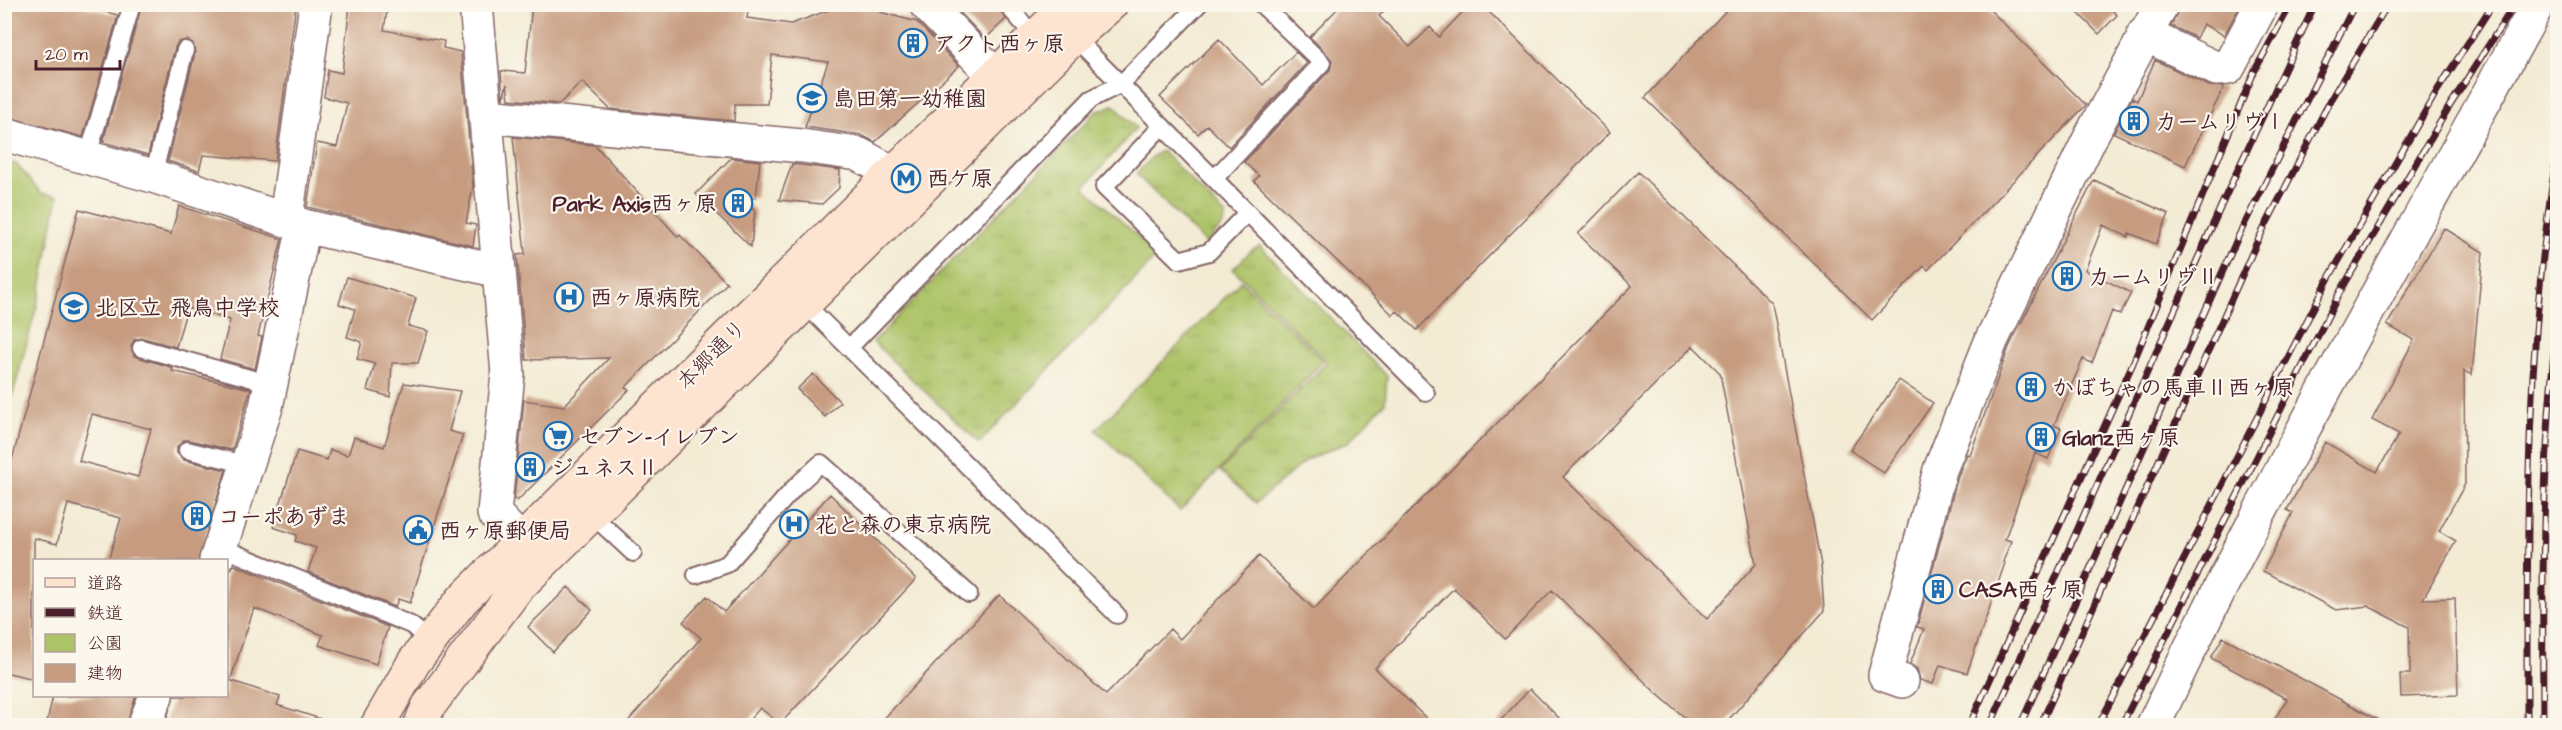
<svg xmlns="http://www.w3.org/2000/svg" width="2562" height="730" viewBox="0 0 2562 730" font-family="'Architects Daughter','Klee One',sans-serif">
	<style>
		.grass { fill: url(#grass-tufts); stroke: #7c7149; stroke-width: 1.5 }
		.park { fill: #adc367; stroke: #7c7149; stroke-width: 1.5 }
		.building { fill: #c69b7f; fill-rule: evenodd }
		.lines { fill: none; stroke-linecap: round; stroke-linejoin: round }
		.service-casing { stroke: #856666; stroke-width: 20 }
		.minor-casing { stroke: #856666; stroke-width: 36 }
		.tertiary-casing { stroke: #856666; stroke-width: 36 }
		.secondary-casing { stroke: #856666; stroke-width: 36 }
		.service { stroke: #fff; stroke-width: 16 }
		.minor { stroke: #fff; stroke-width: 33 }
		.tertiary { stroke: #fff; stroke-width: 33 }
		.secondary { stroke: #fde4d0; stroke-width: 33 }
		.rail-casing { stroke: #4a1f2b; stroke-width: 7 }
		.rail { stroke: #fbf7ec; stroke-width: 4.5; stroke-dasharray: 14; stroke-linecap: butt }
		.labels { text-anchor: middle; stroke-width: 4.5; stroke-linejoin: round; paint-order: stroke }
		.poi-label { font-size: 22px; font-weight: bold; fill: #4a1f2b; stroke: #fbf7ec; text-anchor: start }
		.street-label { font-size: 22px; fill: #4a1f2b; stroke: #fbf7ec }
	</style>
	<defs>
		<pattern id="grass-tufts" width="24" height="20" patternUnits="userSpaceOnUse" patternTransform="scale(1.5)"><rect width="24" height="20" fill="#adc367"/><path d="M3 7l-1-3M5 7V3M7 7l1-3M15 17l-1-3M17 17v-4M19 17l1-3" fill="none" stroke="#96a75a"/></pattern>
	</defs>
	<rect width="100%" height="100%" fill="#fbf7ec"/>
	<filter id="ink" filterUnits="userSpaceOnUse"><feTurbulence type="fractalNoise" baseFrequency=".0167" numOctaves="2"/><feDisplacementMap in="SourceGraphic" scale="12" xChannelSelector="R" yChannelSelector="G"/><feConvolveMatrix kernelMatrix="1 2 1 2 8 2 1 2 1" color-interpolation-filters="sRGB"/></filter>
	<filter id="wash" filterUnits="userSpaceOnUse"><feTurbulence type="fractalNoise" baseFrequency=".008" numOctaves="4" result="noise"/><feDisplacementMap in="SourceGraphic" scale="24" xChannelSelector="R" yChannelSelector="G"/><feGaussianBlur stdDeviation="1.35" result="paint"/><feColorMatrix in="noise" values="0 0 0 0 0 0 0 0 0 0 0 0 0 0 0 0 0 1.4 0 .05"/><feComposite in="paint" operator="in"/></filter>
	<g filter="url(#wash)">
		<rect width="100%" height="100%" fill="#f3ebd4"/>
		<!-- grass -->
		<path class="grass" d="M1114,105L1136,128L1084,187L1158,255L979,443L873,342L1096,112Z
			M1162,151L1226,216L1223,225L1206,244L1136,174L1154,155Z
			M1260,246L1387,376L1385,403L1348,442L1306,460L1256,503L1220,471L1327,362L1233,269L1252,250Z
			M1241,281L1323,361L1180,511L1096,430Z"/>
		<!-- park -->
		<path class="park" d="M5,162L16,164L41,193L58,196L40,294L5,424Z"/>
		<g id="blocks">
			<!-- building -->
			<path class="building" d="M4,4H73L118,15L83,137L4,116Z
				M142,4H296L275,161L203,155L199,171L168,161L195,53L193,43L187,40L178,42L175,47L148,155L103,142Z
				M350,4H388L384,30L444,41L443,48L461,52L473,187L466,223L476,225L473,246L307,207L317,143L337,147L347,103L324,97L328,70L342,73Z
				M532,4H749L747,18L791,24L846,4H876L880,12L917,22L959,66L875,142L861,135L805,127L828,62L772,55L767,104H735L734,121L610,109L582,82L559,104L509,99L507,84L503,99L501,71L525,73Z
				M952,4H995L1006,19L985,39Z
				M1342,4H1391L1379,16L1410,47L1430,27L1439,37L1470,4H1481L1610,132L1417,330L1397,311L1393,315L1254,181L1259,176L1244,162L1330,70L1332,60L1310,37Z
				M1732,4H1984L2086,105L1928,270L1924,266L1872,320L1645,98Z
				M2069,4H2106L2117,15L2099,34Z
				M2181,4H2241L2224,35L2203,24L2196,38L2171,26Z
				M1219,39L1263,85L1296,52L1307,63L1229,147L1207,125L1198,134L1160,97Z
				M2155,60L2209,86L2224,87L2185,166L2114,133L2132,98L2137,101Z
				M513,137L595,145L678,237L680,235L727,283L625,388L629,390L517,501L514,498L524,400L564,406L609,358L526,360L517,255L525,254Z
				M731,158L760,161L756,198L740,196L755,211L751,247L696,194Z
				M792,164L840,170L839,188L822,204L779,200Z
				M1638,172L1772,303L1821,565L1824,611L1723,726H1695L1656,693L1552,590L1505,639L1454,588L1375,668L1434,726H877L999,595L1106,695L1170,629L1180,639L1259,556L1314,609L1632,286L1578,234ZM1693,346L1720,373L1756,564L1707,619L1563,477Z
				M2094,180L2169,214L2156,244L2129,233L2128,237L2103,225L2085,270L2131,293L2120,315L2112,311L2092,363L2083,359L2054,425L2061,428L2048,459L2035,453L2005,539L2011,541L2003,562L2005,563L1967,673L1940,665L1933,684L1920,680L1917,669L1910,664L1924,629L1917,627L1958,476L1967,454L1970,455L2009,347Z
				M179,206L282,239L258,336L262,337L255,369L220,359L230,320L187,308L176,347L143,338L134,340L131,346L134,356L173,368L172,371L251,389L232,450L189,440H184L177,447V453L184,460L226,470L198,561H108L121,518L68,504L57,544L34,538V679L4,672V490L79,209L171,234ZM92,414L151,429L138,477L79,461Z
				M2444,228L2483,252L2472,375L2464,371L2465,484L2439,531L2456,541L2423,599L2455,598L2458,695L2401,697L2400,674H2410L2409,627L2368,606L2336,610L2263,571L2293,513L2287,510L2325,442L2377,472L2399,434L2372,420L2414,340L2387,325Z
				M347,277L416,298L408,326L428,331L418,363H392L390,397L367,390L375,364L357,359L362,342L347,337L355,309L339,304Z
				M813,374L840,402L825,417L797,389Z
				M1899,380L1933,403L1884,473L1850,450Z
				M404,383L460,391L449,431L463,435L410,603L398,599L395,607L308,572L316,548L295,541L297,535L273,527L297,451L327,460L330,450L348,455L354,437L384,447Z
				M830,494L916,579L780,724L760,708L744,726H624L701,638L683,622L707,596L724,612Z
				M234,565L388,627L376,664L319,645L323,635L254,608L231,678H226V575Z
				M568,587L592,610L553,652L528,627Z
				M2223,637L2390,726H2270L2287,699L2211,658Z
				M226,679L280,697L277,705L324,720V726H164L174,696H226Z
				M1530,689L1567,726H1495Z
				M53,696H136L126,726H46Z"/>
		</g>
	</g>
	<g filter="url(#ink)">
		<use href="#blocks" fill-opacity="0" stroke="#856666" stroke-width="1.5"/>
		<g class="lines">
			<!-- service casing -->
			<g class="service-casing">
				<path id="service" d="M1006,4L1035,37
					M1074,37L1426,393
					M1162,126L1104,187L1179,260L1209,252L1247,213
					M87,159L132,4
					M153,176L185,50
					M1214,179L1322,63L1261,4
					M804,303L1117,615
					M141,348L271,384
					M849,348L1091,99L1121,84L1199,4
					M187,450L248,465
					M591,514L633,553
					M220,547L411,625L430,641
					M696,575L727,564L796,486L821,463L969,594"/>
			</g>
			<!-- minor casing -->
			<g class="minor-casing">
				<path id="minor" d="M476,4L508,374L494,513L522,543
					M926,4L995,76
					M2144,34L2217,69L2228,68L2262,4
					M487,116L802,146L858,154L893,173
					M4,134L153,176L304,226L499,271
					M286,219L316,4
					M216,560L266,407L304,226
					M1902,681L1885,675L1940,470L1992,339L2092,134L2162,4
					M144,726L156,696"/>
			</g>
			<!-- tertiary casing -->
			<g class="tertiary-casing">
				<path id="tertiary" d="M2153,726C2269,478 2407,244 2538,4"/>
			</g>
			<!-- secondary casing -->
			<g class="secondary-casing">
				<path id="secondary" d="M377,726L414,662L462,600L893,173L1070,4
					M420,726L428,707L517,588L1074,37L1111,4"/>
			</g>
			<!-- service -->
			<use href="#service" class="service"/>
			<!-- minor -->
			<use href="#minor" class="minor"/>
			<!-- tertiary -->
			<use href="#tertiary" class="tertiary"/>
			<!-- secondary -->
			<use href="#secondary" class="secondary"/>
			<!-- rail casing -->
			<g class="rail-casing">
				<path id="rail" d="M1969,726L2133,363L2254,72L2291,4
					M1990,726L2226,195L2315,4
					M2020,726L2238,237L2355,4
					M2040,726L2256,244L2332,97L2388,4
					M2098,726L2330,276L2437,91L2493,4
					M2121,726L2340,292L2449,107L2515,4
					M2527,726C2527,533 2525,339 2558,149
					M2543,726C2542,587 2542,453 2558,315"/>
			</g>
			<!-- rail -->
			<use href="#rail" class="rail"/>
		</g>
	</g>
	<!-- icons -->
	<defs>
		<g id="building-ring" transform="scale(1.5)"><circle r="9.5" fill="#fbf7ec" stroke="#1f6fb2" stroke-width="1.5"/><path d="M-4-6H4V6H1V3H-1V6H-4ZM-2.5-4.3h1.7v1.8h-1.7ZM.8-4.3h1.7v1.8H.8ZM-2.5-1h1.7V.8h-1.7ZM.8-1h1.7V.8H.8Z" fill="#1f6fb2"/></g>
		<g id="school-ring" transform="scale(1.5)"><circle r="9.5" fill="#fbf7ec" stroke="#1f6fb2" stroke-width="1.5"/><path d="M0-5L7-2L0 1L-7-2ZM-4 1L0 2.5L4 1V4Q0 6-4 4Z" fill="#1f6fb2"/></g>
		<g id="metro-ring" transform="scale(1.5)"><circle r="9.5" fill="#fbf7ec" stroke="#1f6fb2" stroke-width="1.5"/><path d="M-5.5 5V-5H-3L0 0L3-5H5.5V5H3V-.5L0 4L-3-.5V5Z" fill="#1f6fb2"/></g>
		<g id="hospital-ring" transform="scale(1.5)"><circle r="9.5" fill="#fbf7ec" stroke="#1f6fb2" stroke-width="1.5"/><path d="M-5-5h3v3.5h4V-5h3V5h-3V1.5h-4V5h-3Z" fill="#1f6fb2"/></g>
		<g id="supermarket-ring" transform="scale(1.5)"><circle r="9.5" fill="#fbf7ec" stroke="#1f6fb2" stroke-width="1.5"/><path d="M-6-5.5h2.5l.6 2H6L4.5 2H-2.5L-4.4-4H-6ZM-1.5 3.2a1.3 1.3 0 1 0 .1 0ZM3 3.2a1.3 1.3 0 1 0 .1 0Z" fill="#1f6fb2"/></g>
		<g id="civic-ring" transform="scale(1.5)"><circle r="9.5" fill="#fbf7ec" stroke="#1f6fb2" stroke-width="1.5"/><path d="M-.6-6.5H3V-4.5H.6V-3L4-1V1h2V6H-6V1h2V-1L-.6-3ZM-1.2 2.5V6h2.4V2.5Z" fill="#1f6fb2"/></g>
	</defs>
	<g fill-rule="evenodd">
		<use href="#building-ring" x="913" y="43"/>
		<use href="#school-ring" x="812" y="98"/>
		<use href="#building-ring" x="2134" y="121"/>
		<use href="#metro-ring" x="906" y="178"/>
		<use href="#building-ring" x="738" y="203"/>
		<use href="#building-ring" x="2067" y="276"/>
		<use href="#hospital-ring" x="569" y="297"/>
		<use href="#school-ring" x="74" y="307"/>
		<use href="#building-ring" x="2031" y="387"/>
		<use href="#supermarket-ring" x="558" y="436"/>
		<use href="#building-ring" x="2041" y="437"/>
		<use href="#building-ring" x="530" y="467"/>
		<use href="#building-ring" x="197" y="516"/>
		<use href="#hospital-ring" x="794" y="524"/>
		<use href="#civic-ring" x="418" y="530"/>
		<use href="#building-ring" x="1938" y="589"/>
	</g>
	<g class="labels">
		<!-- poi labels -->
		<g class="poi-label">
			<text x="934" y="51">アクト西ヶ原</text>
			<text x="833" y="106">島田第一幼稚園</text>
			<text x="2155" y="129">カームリヴⅠ</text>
			<text x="927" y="186">西ケ原</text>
			<text x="717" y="211" text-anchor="end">Park Axis西ヶ原</text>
			<text x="2088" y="284">カームリヴⅡ</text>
			<text x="590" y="305">西ヶ原病院</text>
			<text x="95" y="315">北区立 飛鳥中学校</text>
			<text x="2052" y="395">かぼちゃの馬車Ⅱ西ヶ原</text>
			<text x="579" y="444">セブン-イレブン</text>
			<text x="2062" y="445">Glanz西ヶ原</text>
			<text x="551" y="475">ジュネスⅡ</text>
			<text x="218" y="524">コーポあずま</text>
			<text x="815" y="532">花と森の東京病院</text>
			<text x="439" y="538">西ヶ原郵便局</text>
			<text x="1959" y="597">CASA西ヶ原</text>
		</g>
		<!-- street labels -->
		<g class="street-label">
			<text transform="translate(711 354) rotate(-45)" y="8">本郷通り</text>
		</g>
	</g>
	<!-- margin -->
	<rect width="2562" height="730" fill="none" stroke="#fbf7ec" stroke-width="24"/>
	<!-- legend -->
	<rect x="33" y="559" width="195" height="138" fill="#fbf7ec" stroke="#b4a19f" stroke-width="1.5"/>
	<rect x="45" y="578" width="30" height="9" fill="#fde4d0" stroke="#b4a19f" stroke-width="1.5"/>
	<text x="87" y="589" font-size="18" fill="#4a1f2b">道路</text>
	<rect x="45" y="608" width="30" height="9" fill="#4a1f2b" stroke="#b4a19f" stroke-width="1.5"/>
	<text x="87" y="619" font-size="18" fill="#4a1f2b">鉄道</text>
	<rect x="45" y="634" width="30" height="18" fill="#adc367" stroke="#b4a19f" stroke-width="1.5"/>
	<text x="87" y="649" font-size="18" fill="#4a1f2b">公園</text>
	<rect x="45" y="664" width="30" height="18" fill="#c69b7f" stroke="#b4a19f" stroke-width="1.5"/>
	<text x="87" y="679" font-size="18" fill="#4a1f2b">建物</text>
	<!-- scale -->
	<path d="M36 60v9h84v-9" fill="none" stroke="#4a1f2b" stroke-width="3"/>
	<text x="45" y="60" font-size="18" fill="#4a1f2b" stroke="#fbf7ec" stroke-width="4.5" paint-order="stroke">20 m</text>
</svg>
